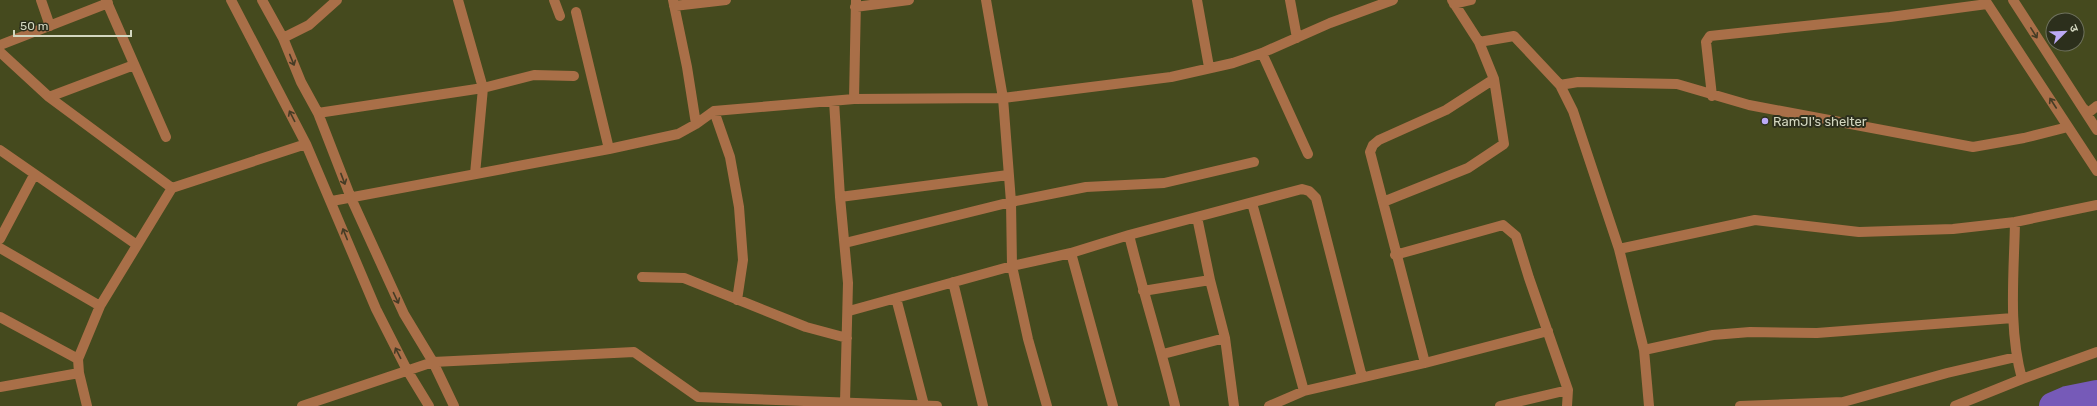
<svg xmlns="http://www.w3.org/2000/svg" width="2097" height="406" viewBox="0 0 2097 406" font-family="Rubik,'Noto Sans Devanagari',sans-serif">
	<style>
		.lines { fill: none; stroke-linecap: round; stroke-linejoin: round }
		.river { stroke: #765ab8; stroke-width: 28 }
		.minor { stroke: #a96f48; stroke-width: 10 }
		.oneway { stroke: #453c25 }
		.poi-dot { fill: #bcaaf6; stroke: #2c2f1c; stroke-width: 1.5 }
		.labels { text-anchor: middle; stroke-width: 4; stroke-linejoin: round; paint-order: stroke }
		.poi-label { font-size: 13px; fill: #d3d7c0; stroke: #2c2f1c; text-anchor: start }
	</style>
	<rect width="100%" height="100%" fill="#454a1e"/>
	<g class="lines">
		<!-- river -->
		<path class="river" d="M2053,406L2067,400L2097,394"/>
		<!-- minor -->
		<path class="minor" d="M41,0L50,26
			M106,0L166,137
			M231,0L306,144L376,309L407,370L429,406
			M262,0L283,38L301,82L318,113L351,198L404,314L433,362L454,406
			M458,0L483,88L475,174
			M554,0L560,16
			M673,0L687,67L696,124
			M986,0L1003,98L1011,202L1012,266L1028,339L1047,406
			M1197,0L1209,67
			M1290,0L1297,38
			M1985,0L2097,171
			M2013,0L2097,130
			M1454,4L1471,0
			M674,6L726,0
			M855,7L909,0
			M576,12L609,149
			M283,38L309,25L337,0
			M1479,42L1514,36L1560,85L1573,111L1619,249L1644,350L1649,406
			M0,45L108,3
			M0,52L49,97L172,188L306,144
			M1262,53L1308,154
			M1560,85L1578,82L1677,84L1749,105L1973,147L2024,138L2068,127
			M1712,96L1706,42L1710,36L1890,17L1987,4
			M49,97L134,65
			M854,99L856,0
			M834,101L840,197L848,283L845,402
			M2083,108L2088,113L2097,106
			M714,111L730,157L739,207L743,260L737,300
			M318,113L483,88L534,75L574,76
			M0,150L137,245
			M840,197L1008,175
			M332,201L609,149L678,134L696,124L714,111L854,99L1003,98L1171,77L1233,63L1262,53L1330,23L1393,0
			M1383,202L1468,168L1504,144L1494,79L1479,42L1452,0
			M1252,203L1304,391
			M1197,217L1210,280L1225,338L1234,406
			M2015,222C2014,274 2008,328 2022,379
			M1129,235C1143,292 1161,348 1175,406
			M0,239L34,175
			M845,243L1011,202L1086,187L1164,183L1254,162
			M0,248L100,306
			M1619,249L1755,220L1859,232L1953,229L2015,222L2097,205
			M1071,253L1113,406
			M1395,255L1503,225L1516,236L1529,278L1568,390L1567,406
			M642,277L684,278L806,327L847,338
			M953,282L983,406
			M1143,291L1210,280
			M896,298L924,405
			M849,311L1012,266L1071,253L1129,235L1302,189L1309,191L1316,198L1362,377
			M0,317L78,359
			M1644,350L1713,335L1750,332L1817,333L2013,318
			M1163,354L1225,338
			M1425,363L1370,152L1373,145L1379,140L1446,110L1494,79
			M0,387L79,373
			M87,406L79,373L78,359L100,306L172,188
			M302,406L433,362L634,352L698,397L937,406
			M1269,406L1304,391L1425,363L1548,331
			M1500,406L1568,390
			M1740,406L1843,402L1947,373L2016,357
			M1955,406L2022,379L2097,352"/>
	</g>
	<!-- one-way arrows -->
	<defs><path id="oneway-shaft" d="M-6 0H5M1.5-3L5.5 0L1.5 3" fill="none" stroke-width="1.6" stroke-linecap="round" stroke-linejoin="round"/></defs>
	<g class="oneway">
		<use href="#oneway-shaft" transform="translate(2034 33) rotate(58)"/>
		<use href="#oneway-shaft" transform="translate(292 60) rotate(68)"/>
		<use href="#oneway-shaft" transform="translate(2053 103) rotate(-123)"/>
		<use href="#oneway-shaft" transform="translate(292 116) rotate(-117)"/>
		<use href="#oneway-shaft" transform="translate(343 179) rotate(69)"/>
		<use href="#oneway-shaft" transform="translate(345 234) rotate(-112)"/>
		<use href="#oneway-shaft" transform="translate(396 298) rotate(65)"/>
		<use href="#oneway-shaft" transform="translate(398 353) rotate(-117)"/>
	</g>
	<!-- markers -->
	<circle class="poi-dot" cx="1765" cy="121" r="4"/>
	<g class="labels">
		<!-- poi labels -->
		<g class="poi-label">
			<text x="1773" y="126">RamJI's shelter</text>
		</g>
	</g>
	<!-- north arrow -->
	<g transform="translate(2065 32) rotate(67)"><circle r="19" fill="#2c2f1c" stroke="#6f725e"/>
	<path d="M0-3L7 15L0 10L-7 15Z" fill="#bcaaf6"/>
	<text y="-6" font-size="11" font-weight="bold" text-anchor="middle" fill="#d3d7c0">उ</text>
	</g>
	<!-- scale -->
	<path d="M14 30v6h117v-6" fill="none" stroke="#d3d7c0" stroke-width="2"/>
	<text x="20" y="30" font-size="12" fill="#d3d7c0" stroke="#2c2f1c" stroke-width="3" paint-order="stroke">50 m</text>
</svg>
